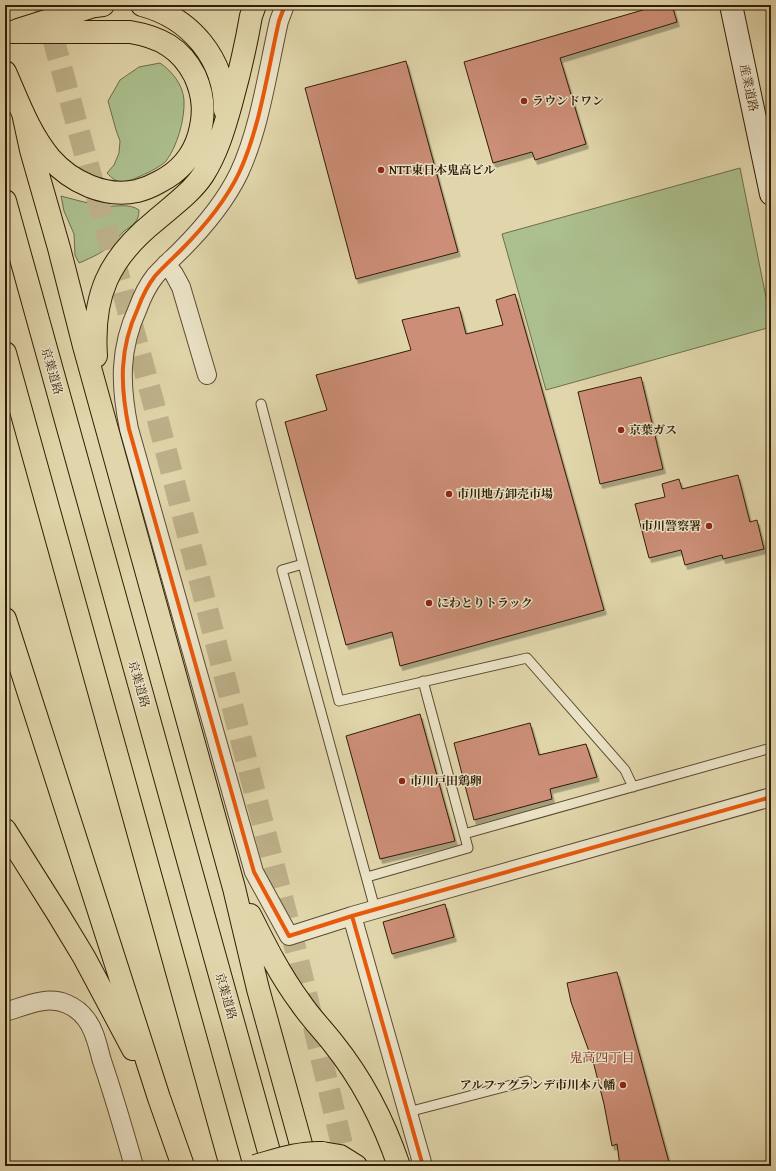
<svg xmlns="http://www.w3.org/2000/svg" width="776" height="1171" viewBox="0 0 776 1171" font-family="'Gentium Book Plus','Noto Serif JP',serif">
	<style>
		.green { fill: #acbf8e; stroke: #6e6e4a }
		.building { fill: #cc8e77; stroke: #301d06; filter: url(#shadow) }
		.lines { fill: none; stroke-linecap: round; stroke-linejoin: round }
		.motorway-tunnel { stroke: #beb18a; stroke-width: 22; stroke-dasharray: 22 11; stroke-linecap: butt }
		.service-casing { stroke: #5c4b2f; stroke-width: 11 }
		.minor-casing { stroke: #5c4b2f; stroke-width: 20 }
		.secondary-casing { stroke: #301d06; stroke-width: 24 }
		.primary-casing { stroke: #301d06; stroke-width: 24 }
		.motorway-casing { stroke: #301d06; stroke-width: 24 }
		.service { stroke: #ece4c8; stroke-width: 9 }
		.minor { stroke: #ece4c8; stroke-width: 18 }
		.secondary { stroke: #ece4c8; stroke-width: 22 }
		.primary { stroke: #e1d6ab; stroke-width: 22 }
		.motorway { stroke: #e1d6ab; stroke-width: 22 }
		.motorway-bridge-casing { stroke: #301d06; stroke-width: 24; stroke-linecap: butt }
		.motorway-bridge { stroke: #e1d6ab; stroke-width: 22 }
		.cycleway-casing { stroke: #ece4c8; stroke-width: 6 }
		.cycleway { stroke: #e8590c; stroke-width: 4 }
		.poi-dot { fill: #8f2418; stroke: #ece4c8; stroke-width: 1.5 }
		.labels { text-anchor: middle; stroke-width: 3; stroke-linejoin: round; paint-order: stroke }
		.street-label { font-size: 12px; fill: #301d06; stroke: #ece4c8 }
		.poi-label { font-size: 12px; font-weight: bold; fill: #301d06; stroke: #ece4c8; text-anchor: start }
		.neighbourhood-label { font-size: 13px; fill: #7a1f14; stroke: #ece4c8 }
	</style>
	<defs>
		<filter id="shadow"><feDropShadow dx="2.5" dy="4.5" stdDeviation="0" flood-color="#0004"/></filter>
	</defs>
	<rect width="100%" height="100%" fill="#e1d6ab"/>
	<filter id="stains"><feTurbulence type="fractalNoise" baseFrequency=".005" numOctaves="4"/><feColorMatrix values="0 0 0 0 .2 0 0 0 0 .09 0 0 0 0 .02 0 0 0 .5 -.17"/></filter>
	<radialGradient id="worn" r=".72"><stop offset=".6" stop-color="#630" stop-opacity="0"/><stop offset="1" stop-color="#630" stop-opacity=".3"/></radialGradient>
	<!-- green -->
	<path class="green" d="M160,63C172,71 183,85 184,100C185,119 177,147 166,161C160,168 130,182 122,182C115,182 111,177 107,173L114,165L119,153L120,141L116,130L108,101L120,80L139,67Z
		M740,168L771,322V327L546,390L502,234Z
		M61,196C76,200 90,204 105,206C117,207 129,203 139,210C139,223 132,225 123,232C121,234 119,237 117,239C107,251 93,257 79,263L75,255L74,234L64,211Z"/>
	<!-- building -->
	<path class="building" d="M660,5H672L677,22L560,58L586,144L535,160L532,152L493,163L464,62Z
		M406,61L458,252L356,279L305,88Z
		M515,294L604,610L400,666L392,632L346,645L285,422L327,410L316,375L411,350L402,320L459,307L466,334L503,325L496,300Z
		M641,377L663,469L600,484L578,392Z
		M738,475L750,522L757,520L764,549L723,559L722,555L685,565L681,550L649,558L635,504L665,497L662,484L679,479L682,489Z
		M420,714L455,841L380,859L346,736Z
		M530,723L539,755L586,744L597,777L550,789L552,799L474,820L454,743Z
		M445,904L454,937L392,954L383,922Z
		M617,972L670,1166H620L617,1144L612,1146L604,1104L594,1065L571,1002L567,983Z"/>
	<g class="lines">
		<!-- motorway-tunnel -->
		<path class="motorway-tunnel" d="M44,5L153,401L296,951L347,1166"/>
		<!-- service casing -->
		<g class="service-casing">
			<path id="service" d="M261,404L339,701L527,658L625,770L633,787
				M303,564L282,570L375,909
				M464,834L771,748
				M367,877L468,848L423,681
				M408,1112L527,1081"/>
		</g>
		<!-- minor casing -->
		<g class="minor-casing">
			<path id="minor" d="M285,5L279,21C268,69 260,128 239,173C225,202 203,228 181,250C172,259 163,267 155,276C148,285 142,297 138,308C119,349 120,385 129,429L254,872L289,936L352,916L771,797
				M166,264L174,274L181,287L207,375
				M352,916L423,1166
				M5,1012C25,1006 47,995 67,1004C74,1007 81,1012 86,1019C95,1030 98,1047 102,1061C114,1096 124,1131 134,1166"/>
		</g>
		<!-- secondary casing -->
		<g class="secondary-casing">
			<path id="secondary" d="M731,5L771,194"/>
		</g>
		<!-- primary casing -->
		<g class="primary-casing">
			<path id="primary" d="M18,30L97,5"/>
		</g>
		<!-- motorway casing -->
		<g class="motorway-casing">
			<path id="motorway" d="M142,5C191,18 225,59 225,110
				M95,6L103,5
				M5,72C18,101 29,133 50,158C71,182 105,198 137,191C145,189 152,186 159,182C179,172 193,156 199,135C205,114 204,96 195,76C181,48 160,37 130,32H11
				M23,113L31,150L59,248L84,346L234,888L258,989L307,1166
				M5,201L273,1166
				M5,353L231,1166
				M96,356C92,296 108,259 155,221C171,207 191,193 203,175C217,153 224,129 231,104C239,75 246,45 251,16L255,5
				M5,619L159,1098L183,1166
				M5,830L58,914L84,957L133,1049
				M250,915C265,945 280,975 300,1002C310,1017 322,1029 333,1043C362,1079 384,1122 399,1166
				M322,1153L340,1156L356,1166"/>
		</g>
		<!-- service -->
		<use href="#service" class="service"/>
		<!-- minor -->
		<use href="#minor" class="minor"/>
		<!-- secondary -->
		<use href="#secondary" class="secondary"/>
		<!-- primary -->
		<use href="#primary" class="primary"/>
		<!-- motorway -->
		<use href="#motorway" class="motorway"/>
		<!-- motorway-bridge casing -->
		<g class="motorway-bridge-casing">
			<path id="motorway-bridge" d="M255,1166C277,1160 299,1152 322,1153"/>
		</g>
		<!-- motorway-bridge -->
		<use href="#motorway-bridge" class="motorway-bridge"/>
		<!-- cycleway casing -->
		<g class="cycleway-casing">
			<path id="cycleway" d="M285,5L279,21C268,69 260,128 239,173C225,202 203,228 181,250C172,259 163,267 155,276C148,285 142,297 138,308C119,349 120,385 129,429L254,872L289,936L352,916L771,797
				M352,916L423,1166"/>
		</g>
		<!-- cycleway -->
		<use href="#cycleway" class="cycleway"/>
	</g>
	<!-- markers -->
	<g class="poi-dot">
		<circle cx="524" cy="101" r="4"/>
		<circle cx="381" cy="170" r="4"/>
		<circle cx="621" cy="430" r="4"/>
		<circle cx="449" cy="494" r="4"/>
		<circle cx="709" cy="526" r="4"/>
		<circle cx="429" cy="603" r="4"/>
		<circle cx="402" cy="781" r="4"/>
		<circle cx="623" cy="1085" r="4"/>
	</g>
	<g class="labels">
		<!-- street labels -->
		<g class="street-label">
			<text transform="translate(749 88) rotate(78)" y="4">産業道路</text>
			<text transform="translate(52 371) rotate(74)" y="4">京葉道路</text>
			<text transform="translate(139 684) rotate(74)" y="4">京葉道路</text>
			<text transform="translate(226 996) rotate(74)" y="4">京葉道路</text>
		</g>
		<!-- poi labels -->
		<g class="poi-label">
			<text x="532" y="105">ラウンドワン</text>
			<text x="389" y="174">NTT東日本鬼高ビル</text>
			<text x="629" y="434">京葉ガス</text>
			<text x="457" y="498">市川地方卸売市場</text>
			<text x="701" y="530" text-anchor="end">市川警察署</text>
			<text x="437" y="607">にわとりトラック</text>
			<text x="410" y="785">市川戸田鶏卵</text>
			<text x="615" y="1089" text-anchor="end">アルファグランデ市川本八幡</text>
		</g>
		<!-- neighbourhood labels -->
		<g class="neighbourhood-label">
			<text x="602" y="1062">鬼高四丁目</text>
		</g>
	</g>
	<!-- margin -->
	<rect width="776" height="1171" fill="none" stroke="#e1d6ab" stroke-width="20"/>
	<rect x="6" y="6" width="764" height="1159" fill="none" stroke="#301d06" stroke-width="2"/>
	<rect x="10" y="10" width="756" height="1151" fill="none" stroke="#301d06"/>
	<rect width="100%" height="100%" filter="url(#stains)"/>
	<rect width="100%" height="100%" fill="url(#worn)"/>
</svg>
